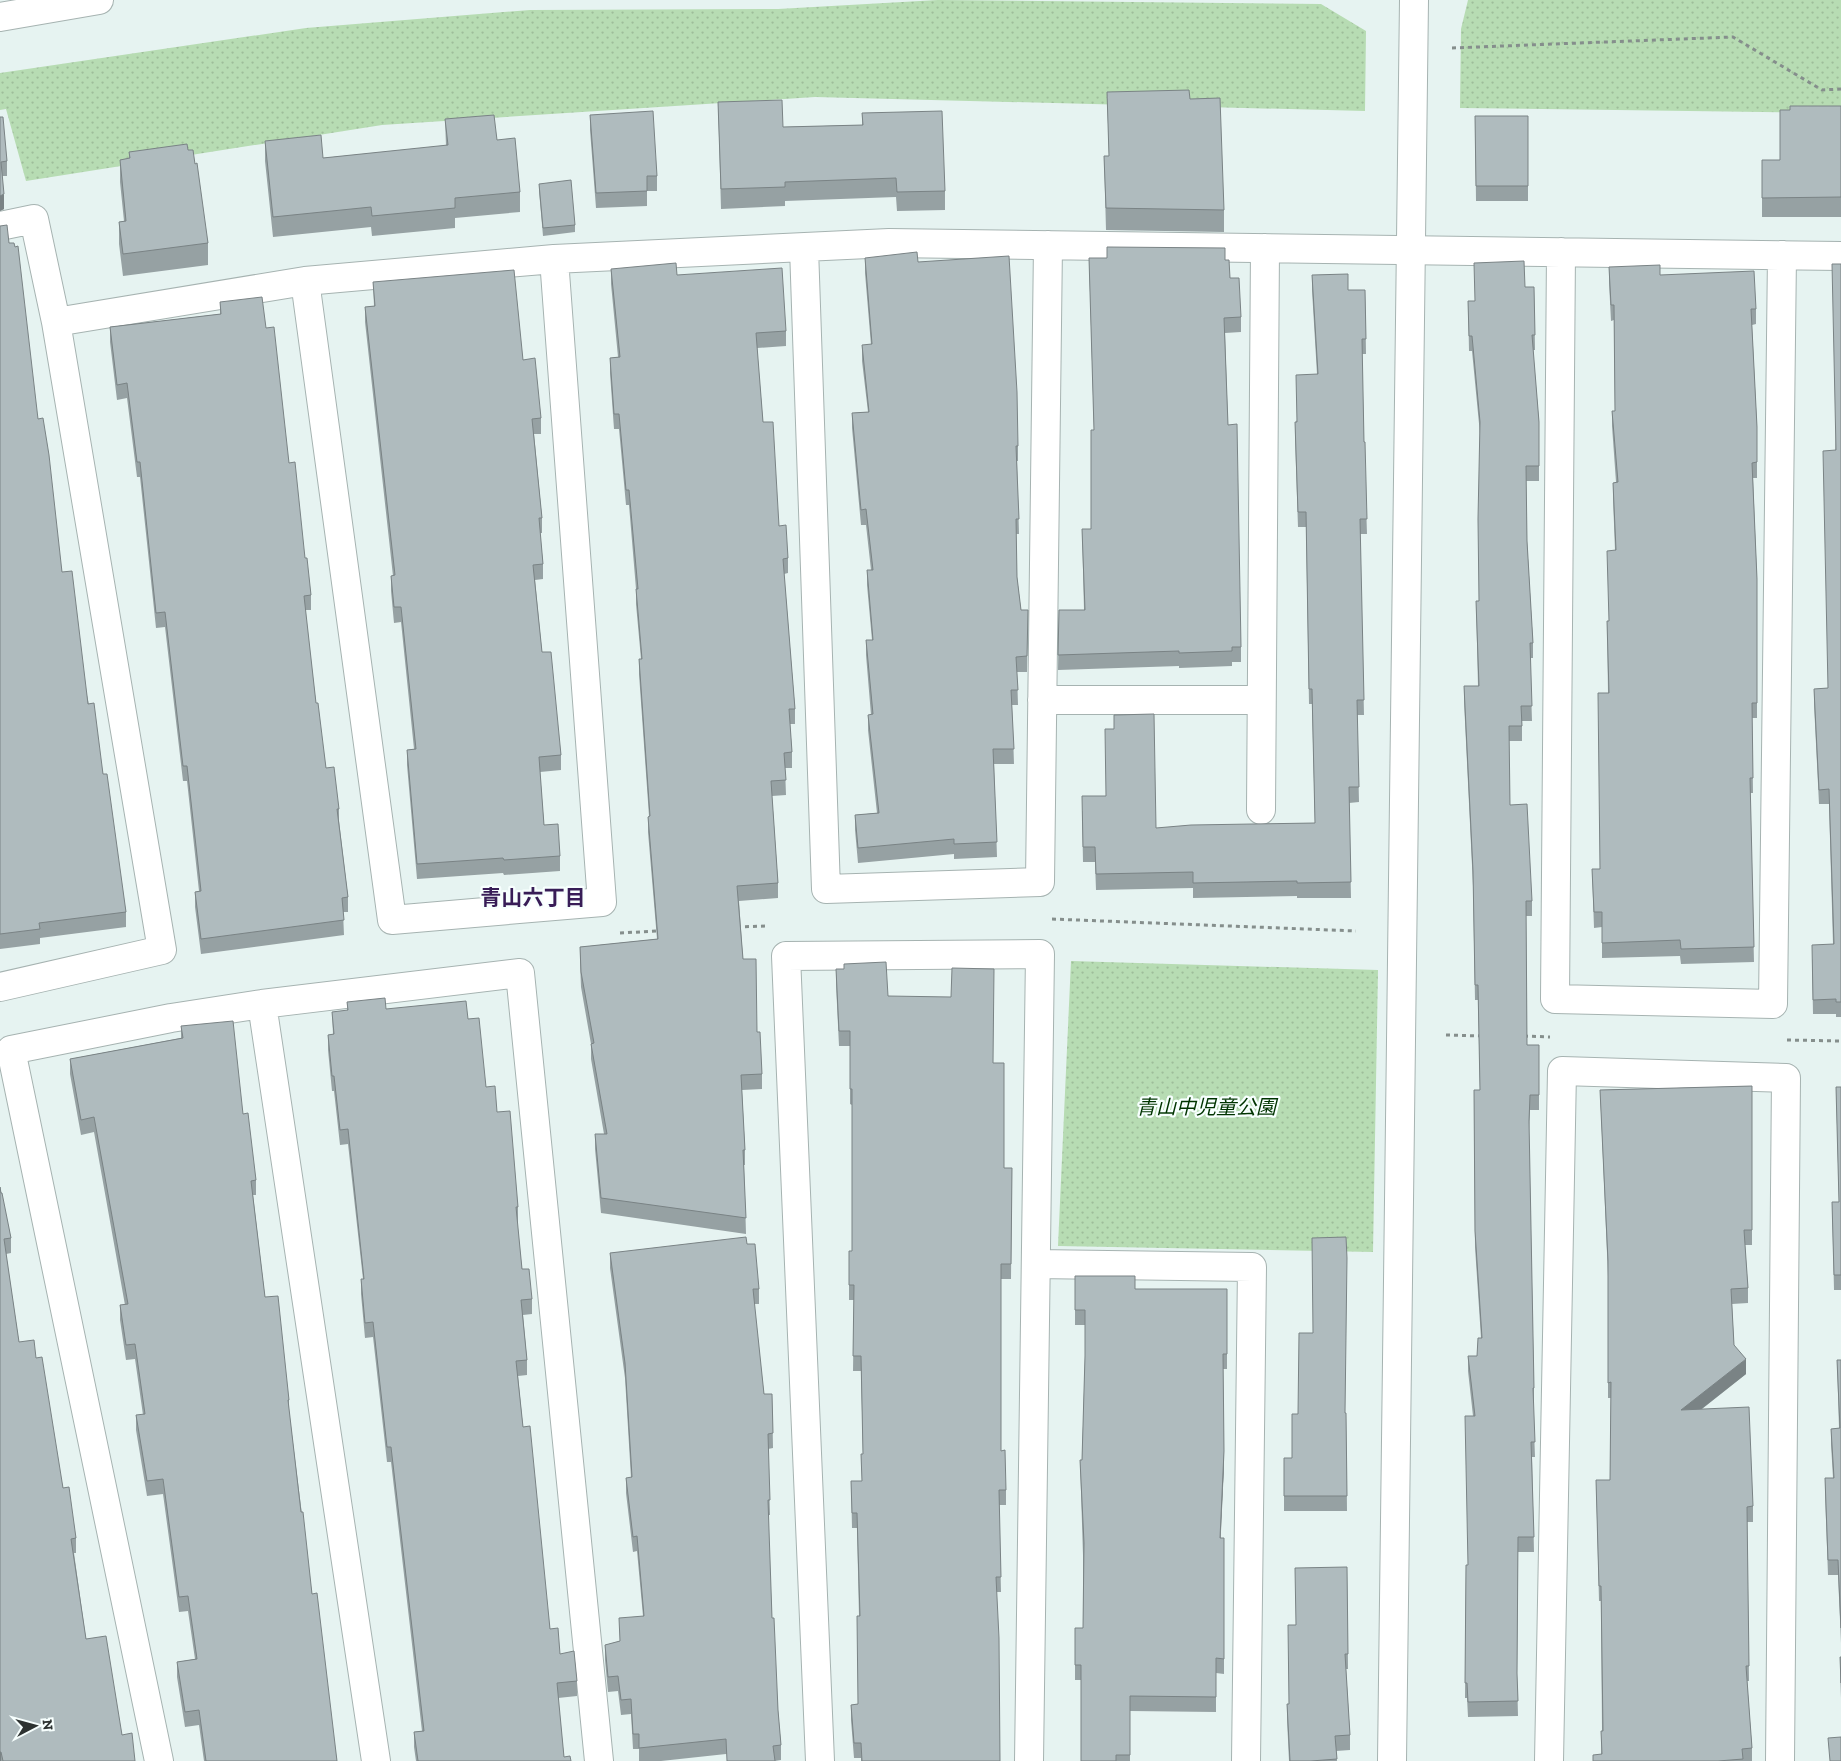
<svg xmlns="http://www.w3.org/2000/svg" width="1841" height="1761" viewBox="0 0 1841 1761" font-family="'Zilla Slab','Noto Sans JP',serif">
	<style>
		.park { fill: url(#park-dots) }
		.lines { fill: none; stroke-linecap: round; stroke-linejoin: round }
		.street-casing { stroke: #a6b3b1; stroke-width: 30 }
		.secondary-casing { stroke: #a6b3b1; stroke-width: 30 }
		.path { stroke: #858e8c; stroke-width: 3; stroke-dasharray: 4 4; stroke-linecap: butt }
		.street { stroke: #fff; stroke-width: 28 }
		.secondary { stroke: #fff; stroke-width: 28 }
		.wall { fill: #96a1a3 }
		.shaded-wall { fill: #7a8385 }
		.building { fill: #afbbbe; stroke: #7a8385 }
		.labels { text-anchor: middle; stroke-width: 4.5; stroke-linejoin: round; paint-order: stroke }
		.park-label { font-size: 20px; font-style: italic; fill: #003400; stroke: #f7fffe }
		.neighbourhood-label { font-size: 21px; font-weight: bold; fill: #381d57; stroke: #f7fffe }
	</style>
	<defs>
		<pattern id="park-dots" width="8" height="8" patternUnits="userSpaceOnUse" patternTransform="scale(1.25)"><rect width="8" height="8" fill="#b7dcb3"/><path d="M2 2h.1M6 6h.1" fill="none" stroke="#9ebd9a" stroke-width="1.8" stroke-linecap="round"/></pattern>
	</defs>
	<rect width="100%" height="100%" fill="#e6f3f1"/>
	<!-- park -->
	<path class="park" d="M938,0L1321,4L1366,31L1365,111L815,97L382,125L26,181L6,109L0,110V73L306,28L530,10L778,9Z
		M1468,0H1841V113L1460,108L1461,29Z
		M1071,961L1378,970L1373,1252L1058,1246Z"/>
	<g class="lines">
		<!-- street casing -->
		<g class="street-casing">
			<path id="street" d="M0,226L34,219L56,322L305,281L554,259L889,243L1841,256
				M804,248L826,889L1040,882L1048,245
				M1561,252L1555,999L1773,1004L1782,255
				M305,281L392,920L602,902L554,259
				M1042,700H1261
				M1261,810L1265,248
				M0,987L162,950L56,322
				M262,1004L376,1761
				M1036,1264L1252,1267L1246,1761
				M159,1761L11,1050L171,1018L262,1004L520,973L599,1761
				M820,1761L786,956L1040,954L1029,1761
				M1549,1761L1562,1071L1786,1078L1780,1761"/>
		</g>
		<!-- secondary casing -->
		<g class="secondary-casing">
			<path id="secondary" d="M0,17L99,0
				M1392,1761L1414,0"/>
		</g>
		<!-- path -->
		<path class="path" d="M1452,48L1733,37L1822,90L1841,89
			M1052,919L1356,931
			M737,927L766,926
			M620,933L658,931
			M1446,1035L1483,1036
			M1524,1036L1550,1037
			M1787,1040L1841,1041"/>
		<!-- street -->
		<use href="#street" class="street"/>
		<!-- secondary -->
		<use href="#secondary" class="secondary"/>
	</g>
	<!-- wall -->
	<path class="wall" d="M1107,92L1224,210V232L1106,230L1104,156H1109Z
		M718,102L783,127L862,125V113L945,191V210L897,211L896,197L785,201V206L721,209Z
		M1841,106V217H1762V160H1780Z
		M590,115L657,176V191H647V206L596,208L590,130Z
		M1475,116H1528V201H1476Z
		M0,117L7,161V176H2L4,209L0,211Z
		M445,119L497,140L520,192V212L455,218V228L372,236L371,227L273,237L265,161V141L323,158L446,146Z
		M188,150L208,243V265L123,276L119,244V222L124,221L120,182V160L129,158V152Z
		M539,184L575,225V232L543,236L539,191Z
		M0,226L9,243L62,572L103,774L126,912V927L40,938V944L0,949Z
		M865,258L918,262L1018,446V461H1017L1019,534H1016L1017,577L1021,610H1028L1027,672H1017L1018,705H1012L1014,764H994L997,857L954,859V854L858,863L855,830V815L877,813L868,730V715H871L866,655V640H872L867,585V570H871L866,525H861L852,428V413L868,412L862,361V345H871L865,273Z
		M1089,258L1225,260L1230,278L1241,317V332L1225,333L1228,425L1241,647V662H1232V666L1179,668V666L1058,670L1059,610H1084L1082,529H1091L1094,430Z
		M1841,264V1017H1836V1014H1813L1812,960L1833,944L1829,804H1819L1814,704V689L1828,688Z
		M1609,267L1660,275L1756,309V324L1752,325L1757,427V478H1753L1757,579V718H1752L1753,793H1750L1754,962L1681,964L1680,956L1602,958V927L1594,928L1592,869H1600L1608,693L1607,621H1609L1615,550L1613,498V483L1616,482L1612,426V411H1615L1614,320L1611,321L1609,282Z
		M611,269L677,275L786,331V346L757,348L763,422L779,526L788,558V573L784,574L795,709V724H790L792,752V768H785L786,795L772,796L778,883V898L739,901L743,959L757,1032L762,1074V1089L742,1090L745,1150V1165H744L746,1234L601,1213L595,1149V1134H604L591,1059V1044L581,987L580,962V947L657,939L648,832V817L649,816L639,674V659H641L636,604V589L629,505H626L619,429H614L610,373V358L618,357L611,284Z
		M1312,275L1348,290H1365L1366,354H1362L1364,442L1367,534H1360L1364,715H1357L1359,802L1349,803L1351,898H1297V896L1193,898V888L1096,890L1095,862H1083L1082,811L1156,828L1315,823L1312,704H1309L1306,527H1298L1295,437V422H1296L1317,374L1312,290Z
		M373,282L523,360L541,418V434H534L542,518V533H540L543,564V579L535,580L542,652L561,755V770L540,772L544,825L560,856V871L504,875L503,873L417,879L407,765V750L414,749L401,622L394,623L391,591V576H393L365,322V307L374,306Z
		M1525,287H1534L1535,350H1533L1539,422V481H1526L1527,541L1533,643V658H1530L1532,721H1522V741H1509L1510,805L1532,901V916H1526L1527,1045H1539V1110H1530L1529,1132L1534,1388V1403H1533L1535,1457H1532L1534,1552H1518L1517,1675L1518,1716L1468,1717L1467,1698H1465L1466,1565H1468L1473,1416L1468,1371V1356H1477L1481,1338L1475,1247L1474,1090H1480L1478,1000H1475L1473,886L1464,701V686H1478L1476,601H1479L1480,434L1472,351H1469L1468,301H1475Z
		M220,302L266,328L311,595V610H305L316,703L326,768L339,809V821L348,897V912H343L344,935L201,954L195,907V892L199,891L187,781H183L165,627L156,628L140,477H137L127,398L117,400L110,342V327L220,314Z
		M844,964L888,996L993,1063L1004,1168H1012L1011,1279H1001V1451L1006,1490V1505H999L1001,1592H996L1000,1761H861V1758H854L851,1720V1705L858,1704L859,1616L857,1528H852L851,1481H862L861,1454H863L861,1371H853L854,1300H849V1251H852V1105L850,1104V1046H839L836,984V969H844Z
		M347,1002L386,1009L468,1019L486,1087L497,1112L518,1207V1222H517L522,1269L532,1299V1314L523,1315L527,1360V1375L518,1376L523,1427L550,1629L560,1654L577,1681V1696L558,1698L564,1757L571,1761H416L414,1747V1732L422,1731L391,1462H387L373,1337L365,1338L361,1294V1279H363L348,1144L340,1145L334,1091H332L328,1050V1035L333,1034L332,1012L347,1011Z
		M181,1026L243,1114L256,1180V1195H253L265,1297L289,1400V1411L312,1594L337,1761H204L199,1725L185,1727L177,1677V1662L195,1659L188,1611L179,1612L163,1494L147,1496L136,1430V1415H143L135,1359L126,1360L120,1320V1305H125L94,1132L81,1135L70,1074V1059L181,1038Z
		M1752,1086V1245H1745L1748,1288V1303L1732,1304L1734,1345L1746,1374L1702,1409L1753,1506V1522H1747L1749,1681H1747L1752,1748V1761H1593L1601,1754L1602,1731L1601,1601H1599L1596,1480H1610L1611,1398H1608V1276L1600,1090Z
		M1836,1087H1841V1290H1834L1832,1202H1839Z
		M0,1187L11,1238V1253L6,1254L19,1342L36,1358L63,1488L76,1538V1553H74L86,1639L122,1735L135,1761H0Z
		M747,1244L759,1289V1304H754L764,1394H772L773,1448L768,1449L770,1515H768L772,1618L778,1710L781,1745V1760L775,1761L726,1754L661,1761H639V1749H633L631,1714L621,1715L618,1691L608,1692L605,1660V1645L620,1641L643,1616L637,1551L633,1552L626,1493V1478H631L625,1378L610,1268V1253Z
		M1075,1276L1135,1289H1227V1369H1223L1224,1466L1220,1538H1224V1674L1216,1673V1712L1130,1711V1761H1081V1680H1075V1628H1083V1555L1080,1460H1082L1085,1358V1325H1075Z
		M1837,1360H1841V1643L1838,1575H1828L1825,1493V1478H1833L1831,1444V1429L1839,1428Z
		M1345,1413H1346L1347,1511H1284V1458H1292Z
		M1347,1567L1348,1669H1346L1350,1735V1750L1336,1751L1337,1761H1289L1287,1719V1704H1289L1296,1625Z
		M1840,1657H1841V1698L1840,1672Z"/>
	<!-- shaded-wall -->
	<path class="shaded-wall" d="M4,194V209L0,211V196Z
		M1746,1359V1374L1681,1425V1410Z
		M1224,1451V1466L1220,1553V1538Z
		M0,1752H1V1761H0Z"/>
	<!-- building -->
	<path class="building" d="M1189,90L1190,99L1220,98L1224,210L1106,208L1104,156H1109L1107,92Z
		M782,100L783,127L863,125L862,113L942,111L945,191L897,192L896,178L785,182V187L721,189L718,102Z
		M1790,106H1841V197L1762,198V160H1780V110H1790Z
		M653,111L657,176H647V191L596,193L590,115Z
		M494,115L497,140L515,138L520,192L455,198V208L372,216L371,207L273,217L265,141L321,135L323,158L448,145L445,119Z
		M1475,116H1528V186H1476Z
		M0,117H3L7,161L1,162L4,194L0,196Z
		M187,144L188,150H193L195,164L197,163L208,243L123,254L119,222L126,221L120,160L130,158L129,152Z
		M571,180L575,225L543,228L539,184Z
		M7,225L9,243H14L15,247L18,246L38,419L43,418L49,455L62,572L72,571L88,704L94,703L103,774H107L126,912L39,923L40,929L0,934V226Z
		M1107,247L1225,248V260H1229L1230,278H1239L1241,317L1224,318L1228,425L1237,424L1241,647H1232V651L1179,653V651L1058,655L1059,610H1085L1082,529H1091V430H1094L1089,258H1107Z
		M917,252L918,262L1009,256L1017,392L1018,446H1016L1019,519H1016L1017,577L1021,610H1028L1027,656L1016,657L1018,690H1011L1014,749H993L997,842L954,844V839L858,848L855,815L879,813L868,715L873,714L866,640H873L867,570H873L866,509L861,510L852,413L869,412L862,345L872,344L865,258Z
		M1524,261L1525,287H1534L1535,335H1532L1539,422V466H1526L1527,541L1533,643H1530L1532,706H1521L1522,726H1509L1510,805L1527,804L1532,901H1526L1527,1045H1539V1095H1530L1529,1121L1534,1388H1533L1535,1442H1531L1534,1537H1518L1517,1673L1518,1701L1468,1702L1467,1683H1465L1466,1565H1468L1465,1416H1475L1468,1356H1477L1478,1338H1482L1475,1231L1474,1090H1480L1478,985H1475L1473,871L1464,686H1479L1476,601H1479L1478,519L1480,422L1472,336H1469L1468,301H1475L1474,263Z
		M676,263L677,275L782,268L786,331L756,333L763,422H773L779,526L786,525L788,558L783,559L795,709H789L792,752L784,753L786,780L771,781L778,883L737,886L743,959H756L757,1032H760L762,1074L741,1075L745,1150H743L746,1218L601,1198L595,1134H607L591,1044L594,1043L581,972L580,947L658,939L648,817L650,816L639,659H642L636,589H638L629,490H626L619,414H614L610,358L620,357L611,269Z
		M1832,264H1841V1002H1836V999L1813,1000L1812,945L1834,944L1829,789L1819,790L1814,689L1828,688L1823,451L1836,450Z
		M1660,265V275L1754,271L1756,309H1751L1757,427V462L1752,463L1757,579V703H1752L1753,778H1750L1754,947L1681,949L1680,940L1602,943V912H1594L1592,869H1600L1598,693H1609L1607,621H1609L1607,551L1616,550L1613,483L1618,482L1612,411H1615L1614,305H1611L1609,267Z
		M514,270L523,360L535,358L541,418L532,419L542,518H539L543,564L533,565L542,652H551L561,755L539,757L544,825L558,824L560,856L504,860L503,858L417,864L407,750L416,749L401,607H394L391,576L395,575L365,307L375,306L373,282Z
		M1348,274V290H1365L1366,339H1362L1364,442H1365L1367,519H1360L1364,700H1357L1359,787H1349L1351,882L1297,883V881L1193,883V872L1096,874L1095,847H1083L1082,796H1106L1105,729H1114V715L1154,714L1156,828L1191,825L1315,823L1312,689H1309L1306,512H1298L1295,422H1297L1296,375L1318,374L1312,275Z
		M262,297L266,328L274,327L289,463L295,462L305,558H307L311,595L304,596L316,703H318L326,768L334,767L339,809H337L348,897L342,898L344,920L201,939L195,892L201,891L187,766H183L165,612L156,613L140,462H137L127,383L117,385L110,327L221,314L220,302Z
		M886,962L888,996L951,997L952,968L994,969L993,1063H1004V1168H1012L1011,1264H1001V1451L1005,1450L1006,1490H999L1001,1577H996L999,1638L1000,1761H862L861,1743H854L851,1705L858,1704L857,1616H860L857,1513H852L851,1481H862L861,1454H863L861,1356H853L854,1285H849V1251H852V1089H850V1031H839L836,969H844V964Z
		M385,998L386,1009L466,1001L468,1019L479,1018L486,1087L495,1086L497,1112L510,1111L518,1207H516L522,1269H529L532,1299L521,1300L527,1360L516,1361L523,1427L530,1426L550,1629L558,1628L560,1654L574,1651L577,1681L557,1683L564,1757L570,1756L571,1761H418L414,1732L424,1731L391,1447H387L373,1322L365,1323L361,1279H364L348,1129L340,1130L334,1076H332L328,1035L334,1034L332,1012L348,1010L347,1002Z
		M233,1021L243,1114L248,1113L256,1180L251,1181L265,1297L278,1296L289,1400H288L301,1512H303L312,1594L317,1593L337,1761H206L199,1710L185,1712L177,1662L197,1659L188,1596L179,1597L163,1479L147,1481L136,1415L145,1414L135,1344L126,1345L120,1305L128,1304L94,1117L81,1120L70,1059L183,1038L181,1026Z
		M1752,1086V1230H1744L1748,1288L1731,1289L1734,1345L1746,1359L1681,1410L1749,1407L1753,1506L1747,1507L1749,1666H1746L1752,1748L1742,1749L1743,1759L1718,1761H1593V1755L1602,1754L1601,1731H1603L1601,1586H1599L1596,1480H1610L1611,1382L1608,1383V1261L1600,1090Z
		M1836,1087H1841V1275H1834L1832,1202H1839Z
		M0,1187L1,1193H2L11,1238L4,1239L19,1342L34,1340L36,1358L42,1357L63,1488L69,1487L76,1538L71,1539L86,1639L106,1636L122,1735L132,1733L135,1761H3L1,1752H0Z
		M746,1237L747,1244H755L759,1289H753L764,1394H772L773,1433L768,1434L770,1500H768L772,1618H774L778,1710L781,1745L773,1746L775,1761H727L726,1739L639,1748V1734H633L631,1699L621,1700L618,1676L608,1677L605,1645L620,1641L619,1618L644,1616L637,1536L633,1537L626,1478L632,1477L625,1363L610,1253Z
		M1346,1237L1347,1258L1345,1413H1346L1347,1496H1284V1458H1292V1414H1298L1299,1333H1313L1312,1238Z
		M1075,1276H1135V1289H1227V1354H1223L1224,1451L1220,1538H1224V1659L1216,1658V1697L1130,1696V1755H1116V1761H1081V1665H1075V1628H1083L1084,1543L1080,1460H1082L1085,1356V1310H1075Z
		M1837,1360H1841V1628L1838,1560H1828L1825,1478H1834L1831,1429L1840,1428Z
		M1347,1567L1348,1654H1345L1350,1735L1335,1736L1337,1759L1311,1761H1290L1287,1704H1289L1288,1625H1296L1295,1568Z
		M1840,1657H1841V1683Z
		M1841,1737V1761H1830L1828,1738Z"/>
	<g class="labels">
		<!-- park labels -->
		<g class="park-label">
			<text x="1206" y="1114">青山中児童公園</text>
		</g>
		<!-- neighbourhood labels -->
		<g class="neighbourhood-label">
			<text x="533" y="905">青山六丁目</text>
		</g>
	</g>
	<!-- north arrow -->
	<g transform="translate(35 1726) rotate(84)" stroke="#f7fffe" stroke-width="4" paint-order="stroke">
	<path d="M0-4L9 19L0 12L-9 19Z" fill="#2d3231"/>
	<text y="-8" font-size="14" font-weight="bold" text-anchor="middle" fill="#2d3231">N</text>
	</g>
</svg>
